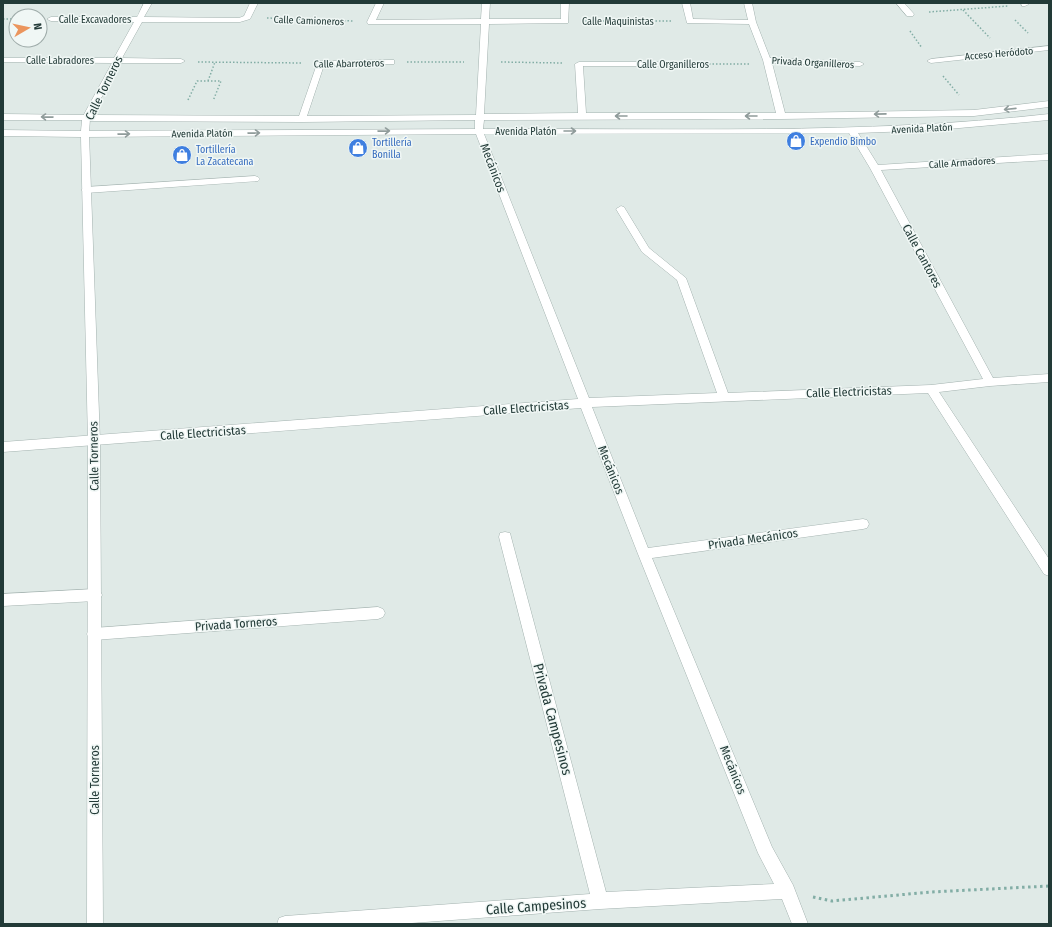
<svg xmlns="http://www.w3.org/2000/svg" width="1052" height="927" viewBox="0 0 1052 927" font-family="'Fira Sans Condensed',sans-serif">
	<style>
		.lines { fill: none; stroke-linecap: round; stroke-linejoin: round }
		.minor-casing { stroke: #a3b2af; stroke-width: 1 }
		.tertiary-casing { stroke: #a3b2af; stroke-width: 1 }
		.path-far1 { stroke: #82ada5; stroke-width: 1.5; stroke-dasharray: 1.5 2; stroke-linecap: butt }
		.path { stroke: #82ada5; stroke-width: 3; stroke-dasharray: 2.5 3.5; stroke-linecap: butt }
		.minor { fill: #fff; fill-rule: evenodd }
		.tertiary { fill: #fff; fill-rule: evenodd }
		.oneway { stroke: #909c9b }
		.labels { text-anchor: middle; stroke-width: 3; stroke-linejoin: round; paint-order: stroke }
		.far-street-label { font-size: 10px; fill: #223a37; stroke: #f0f7f5 }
		.far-shop-label { font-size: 10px; fill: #366cbe; stroke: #f0f7f5; text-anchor: start }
		.street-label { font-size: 12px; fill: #223a37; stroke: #f0f7f5 }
		.near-street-label { font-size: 14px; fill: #223a37; stroke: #f0f7f5 }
	</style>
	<rect width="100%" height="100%" fill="#e0eae7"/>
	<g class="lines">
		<!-- minor casing -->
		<g class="minor-casing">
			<path id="minor" d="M144,3H152L144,17L239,18L244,16L250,3H258L250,19L240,22H142L122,58L181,59L185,61L181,63H120L92,115L299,116L318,61L391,60H394V64L324,65L307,116L476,115L481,24H368L367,22L376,3H384L376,20L481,19L482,3H490L489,19H561V3H569L568,23L489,24L484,114L578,113L575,64L579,62H658L662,64L658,66H583L586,113H776L763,60L749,24L687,23L682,3H690L693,19L748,20L744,3H752L756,22L770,58L860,62L864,64L860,66L772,63L785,113L974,110L1049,101V107L974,116L781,119L484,120L483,129C672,128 861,135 1049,114V120L937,130L858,133L878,165L1049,154V160L881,170L993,378L1049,374V382L990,386L939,392L1049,559V576L1044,574L928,393L592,407L648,548L863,519L867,520L869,524L867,528L863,529L652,558L772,847L793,885L808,924H792L782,899L600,909L398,924H277L279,918L285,916L590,894L499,537L500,533L505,532L510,533L511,537L606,892L774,884L758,853L638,554L581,408L3,452V442L578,399L476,134L85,137L81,134L85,131L475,129V120L302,122L86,121L82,118L112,63L3,62V58H114L134,22L51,21L47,19L51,17H137ZM849,133L870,168L983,379L931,385L728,393L686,278L649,248L624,207L621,206L616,209L642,252L677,280L717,393L589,398L484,134Z
				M896,3H904L914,14L913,16H907Z
				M1021,3H1029V4L1025,6H1022Z
				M1049,46V50L931,63L927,61L931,59Z
				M255,176L258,177L260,179L258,181L86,193L81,190L86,187Z
				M95,589L100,591L102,595L100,599L95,601L3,606V594Z
				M378,607L383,609L385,613L383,617L378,619L94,640L89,638L87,634L89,630L94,628Z"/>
		</g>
		<!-- tertiary casing -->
		<g class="tertiary-casing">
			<path id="tertiary" d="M3,114L86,115L90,118L89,134L100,442L103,924H87L88,442L81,137L3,136V130L81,131L82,120H3Z"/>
		</g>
		<!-- path-far1 -->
		<path class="path-far1" d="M963,10L990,38
			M929,12L1008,6
			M267,18L354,21
			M3,19H16
			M1015,20L1028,33
			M582,21H673
			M910,31L922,48
			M198,62L303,63
			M407,62H464
			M501,62L562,63
			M674,64H749
			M943,76L959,95
			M208,81L215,62
			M188,100L197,81H221L213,101"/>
		<!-- path -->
		<path class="path" d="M813,897L832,901L931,892L1049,886"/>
		<!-- minor -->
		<use href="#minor" class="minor"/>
		<!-- tertiary -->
		<use href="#tertiary" class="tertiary"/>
	</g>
	<!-- one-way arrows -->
	<defs><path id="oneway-shaft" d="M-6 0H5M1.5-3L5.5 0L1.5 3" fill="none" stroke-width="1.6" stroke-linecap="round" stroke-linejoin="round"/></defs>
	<g class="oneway">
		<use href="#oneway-shaft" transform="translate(1010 109) rotate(174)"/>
		<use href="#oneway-shaft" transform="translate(880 114) rotate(179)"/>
		<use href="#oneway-shaft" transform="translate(621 116) rotate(-180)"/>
		<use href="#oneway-shaft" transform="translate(751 116) rotate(180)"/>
		<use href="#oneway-shaft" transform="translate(47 117) rotate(-179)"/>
		<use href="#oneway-shaft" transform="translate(384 131) rotate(-1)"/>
		<use href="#oneway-shaft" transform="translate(570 131)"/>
		<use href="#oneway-shaft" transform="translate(254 133) rotate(-1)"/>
		<use href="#oneway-shaft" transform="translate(124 134) rotate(-1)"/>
	</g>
	<!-- icons -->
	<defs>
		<g id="shop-disc" transform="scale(1)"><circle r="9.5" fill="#3f7fe0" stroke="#f0f7f5"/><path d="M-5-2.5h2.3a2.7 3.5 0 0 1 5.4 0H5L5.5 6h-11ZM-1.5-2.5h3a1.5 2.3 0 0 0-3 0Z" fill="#fff"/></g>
	</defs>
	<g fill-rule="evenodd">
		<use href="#shop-disc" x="796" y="141"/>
		<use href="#shop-disc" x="358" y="148"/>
		<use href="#shop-disc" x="182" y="155"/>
	</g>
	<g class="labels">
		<!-- far-street labels -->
		<g class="far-street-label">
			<text x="95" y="23">Calle Excavadores</text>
			<text transform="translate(309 20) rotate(2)" y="4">Calle Camioneros</text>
			<text x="618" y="25">Calle Maquinistas</text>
			<text transform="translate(999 53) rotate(-5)" y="4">Acceso Heródoto</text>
			<text x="60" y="64">Calle Labradores</text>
			<text transform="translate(813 62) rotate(3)" y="4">Privada Organilleros</text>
			<text transform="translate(349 63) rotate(-1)" y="4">Calle Abarroteros</text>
			<text x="673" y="68">Calle Organilleros</text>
			<text transform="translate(922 128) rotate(-3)" y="4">Avenida Platón</text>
			<text x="526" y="135">Avenida Platón</text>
			<text transform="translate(202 133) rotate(-1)" y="4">Avenida Platón</text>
			<text transform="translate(962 162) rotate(-4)" y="4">Calle Armadores</text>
		</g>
		<!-- far-shop labels -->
		<g class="far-shop-label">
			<text x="810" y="145">Expendio Bimbo</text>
			<text x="372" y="146">Tortillería<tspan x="372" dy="12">Bonilla</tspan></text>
			<text x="196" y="153">Tortillería<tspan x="196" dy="12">La Zacatecana</tspan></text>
		</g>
		<!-- street labels -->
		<g class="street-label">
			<text transform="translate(104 88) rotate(-64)" y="4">Calle Torneros</text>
			<text transform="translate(493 168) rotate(69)" y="4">Mecánicos</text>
			<text transform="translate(922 256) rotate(62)" y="4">Calle Cantores</text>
			<text transform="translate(849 392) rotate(-2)" y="4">Calle Electricistas</text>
			<text transform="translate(526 408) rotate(-4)" y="4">Calle Electricistas</text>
			<text transform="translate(203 433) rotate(-4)" y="4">Calle Electricistas</text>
			<text transform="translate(94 456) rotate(-91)" y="4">Calle Torneros</text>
			<text transform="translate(611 470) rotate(68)" y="4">Mecánicos</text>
			<text transform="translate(753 539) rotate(-8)" y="4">Privada Mecánicos</text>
			<text transform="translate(236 624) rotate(-4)" y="4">Privada Torneros</text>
			<text transform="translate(733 770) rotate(68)" y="4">Mecánicos</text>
			<text transform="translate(95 780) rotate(-90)" y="4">Calle Torneros</text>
		</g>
		<!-- near-street labels -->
		<g class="near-street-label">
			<text transform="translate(553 719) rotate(75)" y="5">Privada Campesinos</text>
			<text transform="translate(536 906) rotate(-4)" y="5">Calle Campesinos</text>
		</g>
	</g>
	<!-- border -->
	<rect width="1052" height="927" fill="none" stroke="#223a37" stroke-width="8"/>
	<!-- north arrow -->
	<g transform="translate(28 28) rotate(81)"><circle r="19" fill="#f0f7f5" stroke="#9eaba9"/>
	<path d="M0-3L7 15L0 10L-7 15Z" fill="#eb955d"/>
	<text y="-6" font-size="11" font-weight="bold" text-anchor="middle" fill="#223a37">N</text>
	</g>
</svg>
